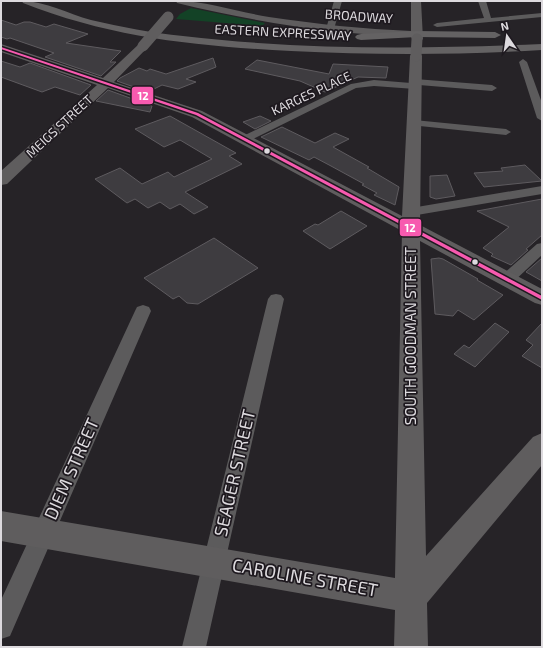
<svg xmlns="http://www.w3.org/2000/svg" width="543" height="648" viewBox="0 0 543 648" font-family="'Exo 2',sans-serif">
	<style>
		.green { fill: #134226 }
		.building { fill: #3e3c40; stroke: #5e5b5f }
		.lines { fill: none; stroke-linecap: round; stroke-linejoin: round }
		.street { fill: #5c5b5c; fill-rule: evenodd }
		.secondary { fill: #5f5d5e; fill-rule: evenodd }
		.highway { fill: #646263; fill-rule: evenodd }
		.secondary-bridge { stroke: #5f5d5e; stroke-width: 11 }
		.bus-1-casing { stroke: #1e191f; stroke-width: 3 }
		.bus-1 { fill: #f75aaf; fill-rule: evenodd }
		.bus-dot { fill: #dddade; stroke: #1e191f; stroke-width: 1.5 }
		.labels { text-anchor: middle; stroke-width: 3.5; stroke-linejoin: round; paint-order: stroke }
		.far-street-label { font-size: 13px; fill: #dddade; stroke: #1e191f }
		.street-label { font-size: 15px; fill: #dddade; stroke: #1e191f }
		.near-street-label { font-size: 18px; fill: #dddade; stroke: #1e191f }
		.line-badge { stroke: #1e191f; stroke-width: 1.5 }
		.badge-label { font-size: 11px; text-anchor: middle; font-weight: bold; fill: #fff }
	</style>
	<rect width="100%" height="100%" fill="#262327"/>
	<!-- green -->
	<path class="green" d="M191,8L265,23L262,26L176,19L180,14Z"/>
	<!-- building -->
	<path class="building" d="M1,20L16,25L24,22H30L46,27L54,24L88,34L66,43L121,51L110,62H116L101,76L45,57L54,53L10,38L7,39L1,37Z
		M213,58L216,67L186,79L196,82L178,89L162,85L148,92L117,81L120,78L139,68L147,71L150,69L166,74Z
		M257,60L329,74L333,64L388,67L386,78L358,77L325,92L300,81L245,69Z
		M1,61L20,67L30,63L91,85L80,95L55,87L42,92L1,77Z
		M108,90L152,106L150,112L96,101Z
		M170,116L236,153L229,156L242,164L185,192L208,207L194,214L180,204L170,209L160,202L148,208L135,199L127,203L95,179L120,168L142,184L168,172L174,177L212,159L180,140L164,147L135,129Z
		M260,116L271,121L255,129L243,122Z
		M282,127L315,143L335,133L349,139L333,147L369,167L367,168L399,187L395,205L374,195L377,193L362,185L364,184L331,166L314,157L309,160L261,137Z
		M525,165L542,181L484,187L474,173L503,171L501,168Z
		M447,175L455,196L436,199L430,197V176Z
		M542,199V235L526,249L528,250L511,265L491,256L493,254L483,248L509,227L477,211Z
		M341,211L367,226L330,249L303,231L315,224L318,225Z
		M214,238L258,268L198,304L187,303L179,296L173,299L144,278Z
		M439,258L443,259L478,279L477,280L503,295L474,320L458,310L453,316L435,314L431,259Z
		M542,258V281L526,272Z
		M495,323L509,332L475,367L454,354L464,345L469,348Z
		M542,323V368L522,356L533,345L526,340Z"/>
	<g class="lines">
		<!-- street -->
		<path class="street" d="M334,1H342L334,29L330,31L326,29Z
			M478,1H486L491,18L542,13V17L437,27L433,25L437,23L484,18Z
			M523,59L527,62L542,103V121L537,118L519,62Z
			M415,79L492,85L497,88L492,91L419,85L418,88L415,89L374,86L356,88L249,141H241L240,139L241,137L351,84L374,80L411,83L412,80Z
			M414,120L506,129L511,132L506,135L410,125L409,123Z
			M542,186V194L411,216L406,215L405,212L406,209L411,208Z
			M542,243V255L512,283L507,284L502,283L500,279L502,275L537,244Z
			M276,294L281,295L284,299L206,647H182L268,299L271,295Z
			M143,305L149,307L151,311L10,636L1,639V600L135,311L137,307Z"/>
		<!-- secondary -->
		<path class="secondary" d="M176,1C207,1 238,12 269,17C316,24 363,29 411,31V1H421L423,39L421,41H413L411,37C332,34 255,22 177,3Z
			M143,43L147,44L149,46L147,48L114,82L202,111L402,216L410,56L412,53H420L422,56L420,225L542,289V305L535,303L420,241L426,556L533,437L542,433V465L427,603L428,647H394L395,610L1,541V511L395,578L402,231L192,117L108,88L7,184L1,185V171L97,85L1,52V44L103,78L139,44Z"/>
		<!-- highway -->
		<path class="highway" d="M22,1C46,1 68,14 91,20C121,27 152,33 183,36C302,50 423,49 542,44V50C458,55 374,55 291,51C196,46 112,38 23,3Z
			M417,31L495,32L501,35L495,38L417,37L361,40L357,39L355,37L357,35L361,34Z"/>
		<!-- secondary-bridge -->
		<path class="secondary-bridge" d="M143,46L168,17
			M416,56L417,39"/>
		<!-- bus-1 casing -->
		<g class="bus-1-casing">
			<path id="bus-1" d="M1,47L198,113L542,296V300L196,115L1,49Z"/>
		</g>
		<!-- bus-1 -->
		<use href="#bus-1" class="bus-1"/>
	</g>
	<!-- markers -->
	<g class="bus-dot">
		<circle cx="267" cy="151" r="3.5"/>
		<circle cx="475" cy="262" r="3.5"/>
	</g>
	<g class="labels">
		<!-- far-street labels -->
		<g class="far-street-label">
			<text transform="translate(359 16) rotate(4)" y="5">BROADWAY</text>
			<text transform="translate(283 32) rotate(3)" y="5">EASTERN EXPRESSWAY</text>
			<text transform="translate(311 93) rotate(-25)" y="5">KARGES PLACE</text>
			<text transform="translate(59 126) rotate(-43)" y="5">MEIGS STREET</text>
		</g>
		<!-- street labels -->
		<g class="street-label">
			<text transform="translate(411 336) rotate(-90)" y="5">SOUTH GOODMAN STREET</text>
		</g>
		<!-- near-street labels -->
		<g class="near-street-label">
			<text transform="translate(72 469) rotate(-66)" y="6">DIEM STREET</text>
			<text transform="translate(235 473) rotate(-77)" y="6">SEAGER STREET</text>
			<text transform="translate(305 578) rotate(10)" y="6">CAROLINE STREET</text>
		</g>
	</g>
	<g class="line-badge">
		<rect x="131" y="86" width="23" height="19" rx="4" fill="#f75aaf"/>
		<rect x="399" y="218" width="23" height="19" rx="4" fill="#f75aaf"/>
	</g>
	<g class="badge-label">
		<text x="143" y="100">12</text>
		<text x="410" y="232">12</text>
	</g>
	<!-- border -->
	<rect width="543" height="648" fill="none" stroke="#dddade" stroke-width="4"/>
	<!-- north arrow -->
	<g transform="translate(507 36) rotate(347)" stroke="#1e191f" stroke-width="3" paint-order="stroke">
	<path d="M0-3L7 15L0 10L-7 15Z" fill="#dddade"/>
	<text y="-6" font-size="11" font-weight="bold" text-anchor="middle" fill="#dddade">N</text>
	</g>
</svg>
